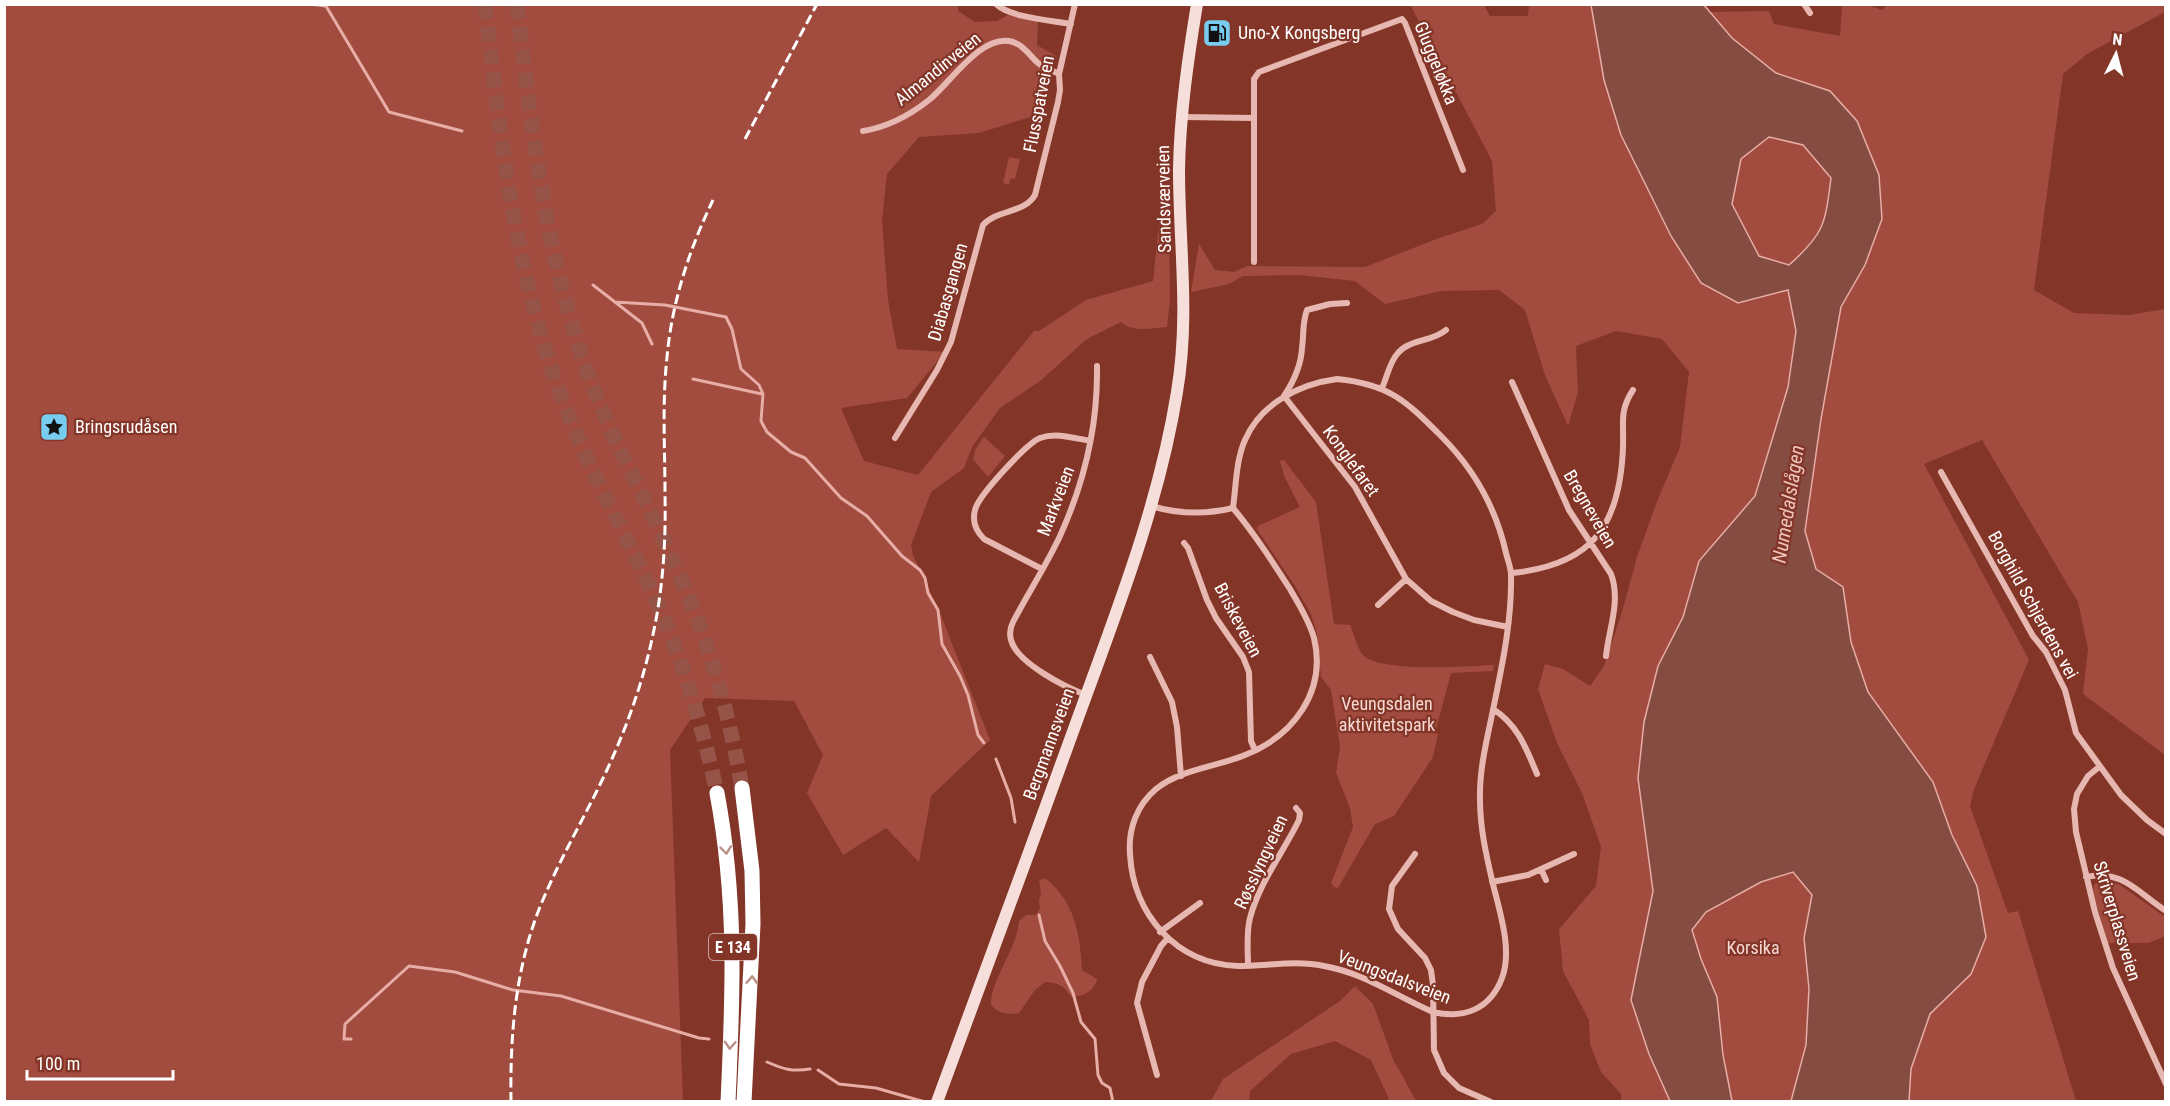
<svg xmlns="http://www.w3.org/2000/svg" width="2170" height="1106" viewBox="0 0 2170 1106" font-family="'Roboto Condensed',sans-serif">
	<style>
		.green { fill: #a24c3f }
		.water { fill: #854c42; stroke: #e7ada6; stroke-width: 1.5; fill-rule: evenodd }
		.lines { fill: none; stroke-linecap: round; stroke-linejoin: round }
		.stream { stroke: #e7ada6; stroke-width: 3 }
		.highway-tunnel { stroke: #965347; stroke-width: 15; stroke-dasharray: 15 8; stroke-linecap: butt }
		.street { stroke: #e7b8b1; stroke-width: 6 }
		.secondary { stroke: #f6dfda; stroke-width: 12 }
		.highway { stroke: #fff; stroke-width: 15 }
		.rail { stroke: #fff; stroke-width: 3; stroke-dasharray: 10 4.5; stroke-linecap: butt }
		.oneway { stroke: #bb9088 }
		.labels { text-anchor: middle; stroke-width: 4.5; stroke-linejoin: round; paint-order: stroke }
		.shield { fill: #833527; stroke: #dac2be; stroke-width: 1.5 }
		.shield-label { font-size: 16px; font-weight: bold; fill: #fff }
		.poi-label { font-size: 18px; fill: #fff; stroke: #833527; text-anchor: start }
		.street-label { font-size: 18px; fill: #fff; stroke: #833527 }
		.park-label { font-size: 18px; fill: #f6d9d4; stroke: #833527 }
		.water-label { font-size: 20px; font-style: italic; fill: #eec3bc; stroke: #833527 }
	</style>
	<rect width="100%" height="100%" fill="#833527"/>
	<!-- green -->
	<path class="green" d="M958,4V11L975,22L997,21L1008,15L1038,21L1037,45L1056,56L1048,81L1030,117L979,133L919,137L887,174L882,221L888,300L897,349L945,352L907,398L841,408L864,461L918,475L1034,331H1039L1086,300L1153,281L1159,224L1169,217L1170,300L1167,327C1151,328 1133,333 1121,322L1087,339L1040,381L1000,408L972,447L964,468L931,492L911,545L913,555L940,613L990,740L931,796L919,862L886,828L843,855L807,793L823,755L794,701L705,698L670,750L683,1101L5,1102V5Z
		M1410,4L1484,5L1490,16H1528L1529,5H1591L1604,80L1621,135L1671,236L1701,283L1738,303L1788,290L1796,331L1788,387L1755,496L1699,561L1683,617L1658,666L1644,722L1638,778L1653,892L1631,1000L1649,1054L1670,1101H1621V1094L1601,1072L1590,1044L1589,1020L1563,971L1559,929L1596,886L1601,847L1582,793L1557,743L1538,689L1545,664L1563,669L1590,686L1604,666L1622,612L1637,557L1656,504L1680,447L1689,372L1662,339L1616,331L1576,346L1578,392L1568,426L1545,375L1525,310L1499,290L1441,291L1385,304L1355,281L1300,275L1243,276L1229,284L1191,292L1199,244L1215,270L1234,272L1247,266L1365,267L1439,238L1482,224L1496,211L1492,161Z
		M1888,4L2165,5V12L2087,54L2063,74L2034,290L2074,313L2129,315L2165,309V755L2083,694L2088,649L2078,602L1982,440L1924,464L2029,660L1974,789L1970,806L2008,913L2018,911L2076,1101H1909L1911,1069L1930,1014L1971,974L1986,937L1977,886L1952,835L1933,782L1868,692L1851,642L1843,587L1816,569L1805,531L1821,419L1841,307L1865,265L1857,121L1830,91L1776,73L1732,38L1710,12L1769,11L1774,24L1840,36L1842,5H1868L1882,10Z
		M1769,137L1803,145L1831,178C1824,225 1825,232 1789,265L1759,256L1732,204L1741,159Z
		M1009,157L1020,159L1015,179L1011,178L1009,185L1003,183Z
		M984,437L1005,456L988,477L973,459L976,448Z
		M1284,460L1316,502L1334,624L1350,625C1354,634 1357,648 1363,655C1379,673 1470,666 1494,665L1493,671L1451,673L1435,733L1438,734L1433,757L1394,816L1375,824L1338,888L1334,887L1331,883L1353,827L1350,808L1336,773L1340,747L1331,690L1321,677L1317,634L1311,614L1295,586L1257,529L1258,526L1300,507L1285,478L1280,461Z
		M1793,872L1812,895L1804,938L1809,989L1806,1045L1791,1101H1732L1723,1055L1692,930L1706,912L1761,882Z
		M1045,878C1075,902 1080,933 1082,970L1097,979C1095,991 1082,997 1071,997C1064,985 1058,983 1045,982L1035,990L1019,1013C1007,1015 1000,1014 991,1005C991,978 1016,952 1019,921L1026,915H1036L1040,909L1039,900L1041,894L1039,881Z
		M2107,880L2120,885L2165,917V936L2149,943H2108L2093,893L2094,885L2099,881Z
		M1355,986L1373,1004L1393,1059L1416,1101H1390L1371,1060L1335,1041L1291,1054L1250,1091L1249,1101H1211L1223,1079L1340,1001Z"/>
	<!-- water -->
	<path class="water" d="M1591,5H1704L1732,38L1776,73L1830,91L1857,121L1879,175L1882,219L1865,265L1841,307L1821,419L1805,531L1816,569L1843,587L1851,642L1868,692L1933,782L1952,835L1977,886L1986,937L1971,974L1930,1014L1911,1069L1909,1101H1791L1806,1045L1809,989L1804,938L1812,895L1793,872L1761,882L1706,912L1692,930L1701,959L1717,997L1723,1055L1732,1101H1670L1649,1054L1631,1000L1653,891L1638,778L1644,722L1658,666L1683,617L1699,561L1755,496L1788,387L1796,331L1788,290L1738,303L1701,283L1671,236L1621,135L1604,80ZM1769,137L1803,145L1831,178C1825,224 1825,233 1789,265L1759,256L1732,204L1741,159Z"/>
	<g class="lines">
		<!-- stream -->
		<path class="stream" d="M308,4L326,6L389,112L462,131
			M593,285L642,323L652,344
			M615,302L665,305L726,317L732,329L741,369L759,385L763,394L761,421L767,432L791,452L805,458L841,498L867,516L902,556L920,570L925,578L928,593L938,610L942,644L960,676L968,695L978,735L984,743
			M693,379L762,394
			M996,759L1011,798L1015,822
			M1039,915L1045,941L1060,966L1073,993L1081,1022L1095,1039L1098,1075L1102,1083L1110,1088L1113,1102
			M351,1039H344L345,1024L409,966L455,972L513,990L561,996L699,1038L709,1039
			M767,1062C783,1069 792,1072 810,1069
			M818,1070L839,1084L876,1088L925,1102"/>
		<!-- highway-tunnel -->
		<path class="highway-tunnel" d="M485,4C500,133 514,265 558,388C585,464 626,533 659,607C685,667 703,729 717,793
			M517,4C532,132 546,261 591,382C615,446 649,505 676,567C708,638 729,712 742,788"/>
		<!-- street -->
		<path class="street" d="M996,4C1011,18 1050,20 1071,24
			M1804,4L1810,13
			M1182,117L1254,118
			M863,131C888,127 910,115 929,100C950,83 980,36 1009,41C1022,43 1029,55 1038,63C1044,68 1052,70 1059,74
			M1254,262V79L1259,72L1402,19L1405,23L1463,170
			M1347,303L1330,304L1307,310C1302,324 1304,334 1302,348C1301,366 1294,381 1284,396L1355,487L1406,579L1431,601L1453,612L1474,620L1508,627
			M1337,379C1389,384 1406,401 1441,436C1474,469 1496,508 1506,553C1508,561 1511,568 1511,575C1512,621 1502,666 1493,710C1487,739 1479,770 1480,800C1480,827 1486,854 1492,880C1499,910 1513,949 1502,978C1490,1010 1463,1019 1433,1012C1396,996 1364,973 1324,966C1296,960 1267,966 1238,966C1176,964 1133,914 1130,854C1128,829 1137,805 1156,789C1181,769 1216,767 1245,755C1293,736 1327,692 1314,638C1309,620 1299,605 1290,589C1272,561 1254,533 1233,508C1236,486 1236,460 1245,440C1261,403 1300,384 1337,379Z
			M1512,382L1569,510L1611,574C1621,601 1609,628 1606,656
			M1382,388C1387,377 1390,361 1398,353C1410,339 1432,342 1446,330
			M895,438L937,370L951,342L983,225C997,209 1024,214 1035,195L1058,102L1060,90L1059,74L1075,4
			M1941,472L2033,636L2046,652L2065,690L2076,733L2121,795L2147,820L2166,834
			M1151,506C1178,514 1204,515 1233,508
			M1184,543L1188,548L1207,600L1216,618L1243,657L1249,672L1251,741L1255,750
			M1042,569L984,539C976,531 972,521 975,510C978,496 1026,444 1040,438C1056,432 1074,438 1090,441
			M1512,573C1592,565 1620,526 1623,447C1624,423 1619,411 1633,390
			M1378,605L1406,579
			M1150,657L1172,702L1177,727L1181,776
			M1086,695C1065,687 1017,663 1011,640C1009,633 1010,628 1013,622C1028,593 1046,566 1060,536C1084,483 1098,425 1097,366
			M1493,709C1518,725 1526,748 1537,774
			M2099,767L2088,776L2077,794L2074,809L2076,832L2095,912L2113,968L2166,1084
			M1415,854L1392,886L1389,909L1398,929L1425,958L1431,970L1433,985L1434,1050L1444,1073L1459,1088L1491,1102
			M1541,869L1546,880
			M2086,877C2123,869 2138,893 2166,911
			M1492,882L1528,875L1574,854
			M1160,932L1200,903
			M1248,966C1248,950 1246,933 1250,918C1259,883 1283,853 1299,820L1300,813L1296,808
			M1157,1075L1137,1003L1142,982L1161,946L1167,939"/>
		<!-- secondary -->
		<path class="secondary" d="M937,1102C986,969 1035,837 1083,704C1120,603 1160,499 1177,392C1190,315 1179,246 1179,169C1180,114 1188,59 1197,4"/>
		<!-- highway -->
		<path class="highway" d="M742,788L752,871L753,924L744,1102
			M717,793C737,900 733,994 728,1102"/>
		<!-- rail -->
		<path class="rail" d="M745,139L817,4
			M511,1102C510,1036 515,973 538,912C557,863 584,819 606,772C626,729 642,685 652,639C663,591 666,542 665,494C665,448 662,403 667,357C672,302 689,250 713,200"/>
	</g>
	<!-- one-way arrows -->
	<defs><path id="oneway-chevron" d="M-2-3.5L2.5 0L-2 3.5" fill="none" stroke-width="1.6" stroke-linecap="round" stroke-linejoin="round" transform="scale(1.5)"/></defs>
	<g class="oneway">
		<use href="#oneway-chevron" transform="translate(726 850) rotate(83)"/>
		<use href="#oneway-chevron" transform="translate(752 980) rotate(-87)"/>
		<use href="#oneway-chevron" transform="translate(730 1045) rotate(93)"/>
	</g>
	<!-- icons -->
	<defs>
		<g id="fuel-square" transform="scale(1.5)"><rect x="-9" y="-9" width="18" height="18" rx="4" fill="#77ccef" stroke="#833527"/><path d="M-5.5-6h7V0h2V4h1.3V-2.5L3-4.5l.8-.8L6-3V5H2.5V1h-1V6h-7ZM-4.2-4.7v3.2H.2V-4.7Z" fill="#111"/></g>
		<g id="sight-square" transform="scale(1.5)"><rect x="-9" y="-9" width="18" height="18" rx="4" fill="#77ccef" stroke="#833527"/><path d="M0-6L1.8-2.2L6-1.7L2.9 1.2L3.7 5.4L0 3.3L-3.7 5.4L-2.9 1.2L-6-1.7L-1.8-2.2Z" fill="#111"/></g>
	</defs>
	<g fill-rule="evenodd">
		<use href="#fuel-square" x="1217" y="33"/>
		<use href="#sight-square" x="54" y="427"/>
	</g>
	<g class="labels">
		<!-- shield labels -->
		<rect class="shield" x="709" y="934" width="48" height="26" rx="4.5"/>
		<g class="shield-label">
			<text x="733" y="953">E 134</text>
		</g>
		<!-- poi labels -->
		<g class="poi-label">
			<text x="1238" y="39">Uno-X Kongsberg</text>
			<text x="75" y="433">Bringsrudåsen</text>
		</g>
		<!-- street labels -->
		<g class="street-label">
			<text transform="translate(1436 63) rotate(68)" y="6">Gluggeløkka</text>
			<text transform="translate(938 69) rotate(-39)" y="6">Almandinveien</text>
			<text transform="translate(1039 104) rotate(-79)" y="6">Flusspatveien</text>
			<text transform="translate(1164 199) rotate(-91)" y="6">Sandsværveien</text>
			<text transform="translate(948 292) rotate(-74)" y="6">Diabasgangen</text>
			<text transform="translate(1351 461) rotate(54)" y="6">Konglefaret</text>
			<text transform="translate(1056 501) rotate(-69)" y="6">Markveien</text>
			<text transform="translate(1590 509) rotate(60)" y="6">Bregneveien</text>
			<text transform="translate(2033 605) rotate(61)" y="6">Borghild Schjerdens vei</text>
			<text transform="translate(1238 620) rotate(62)" y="6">Briskeveien</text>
			<text transform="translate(1049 744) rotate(-70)" y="6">Bergmannsveien</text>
			<text transform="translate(1261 862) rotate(-65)" y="6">Røsslyngveien</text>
			<text transform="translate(2117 921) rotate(73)" y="6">Skriverplassveien</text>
			<text transform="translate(1394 977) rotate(21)" y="6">Veungsdalsveien</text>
		</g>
		<!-- park labels -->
		<g class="park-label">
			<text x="1387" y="710">Veungsdalen<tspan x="1387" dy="21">aktivitetspark</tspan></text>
			<text x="1753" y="954">Korsika</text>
		</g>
		<!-- water labels -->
		<g class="water-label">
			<text transform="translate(1788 504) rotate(-81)" y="7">Numedalslågen</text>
		</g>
	</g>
	<!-- border -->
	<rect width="2170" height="1106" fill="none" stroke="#ffffff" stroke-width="12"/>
	<!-- north arrow -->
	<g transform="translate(2116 54) rotate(6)" stroke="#833527" stroke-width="4.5" paint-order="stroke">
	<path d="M0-4.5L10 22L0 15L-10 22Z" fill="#ffffff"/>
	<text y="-9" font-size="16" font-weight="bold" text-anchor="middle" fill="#ffffff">N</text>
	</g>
	<!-- scale -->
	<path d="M27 1070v9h146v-9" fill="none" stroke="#ffffff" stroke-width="3"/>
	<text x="36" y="1070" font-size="18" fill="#ffffff" stroke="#833527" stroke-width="4.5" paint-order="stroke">100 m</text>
</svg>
